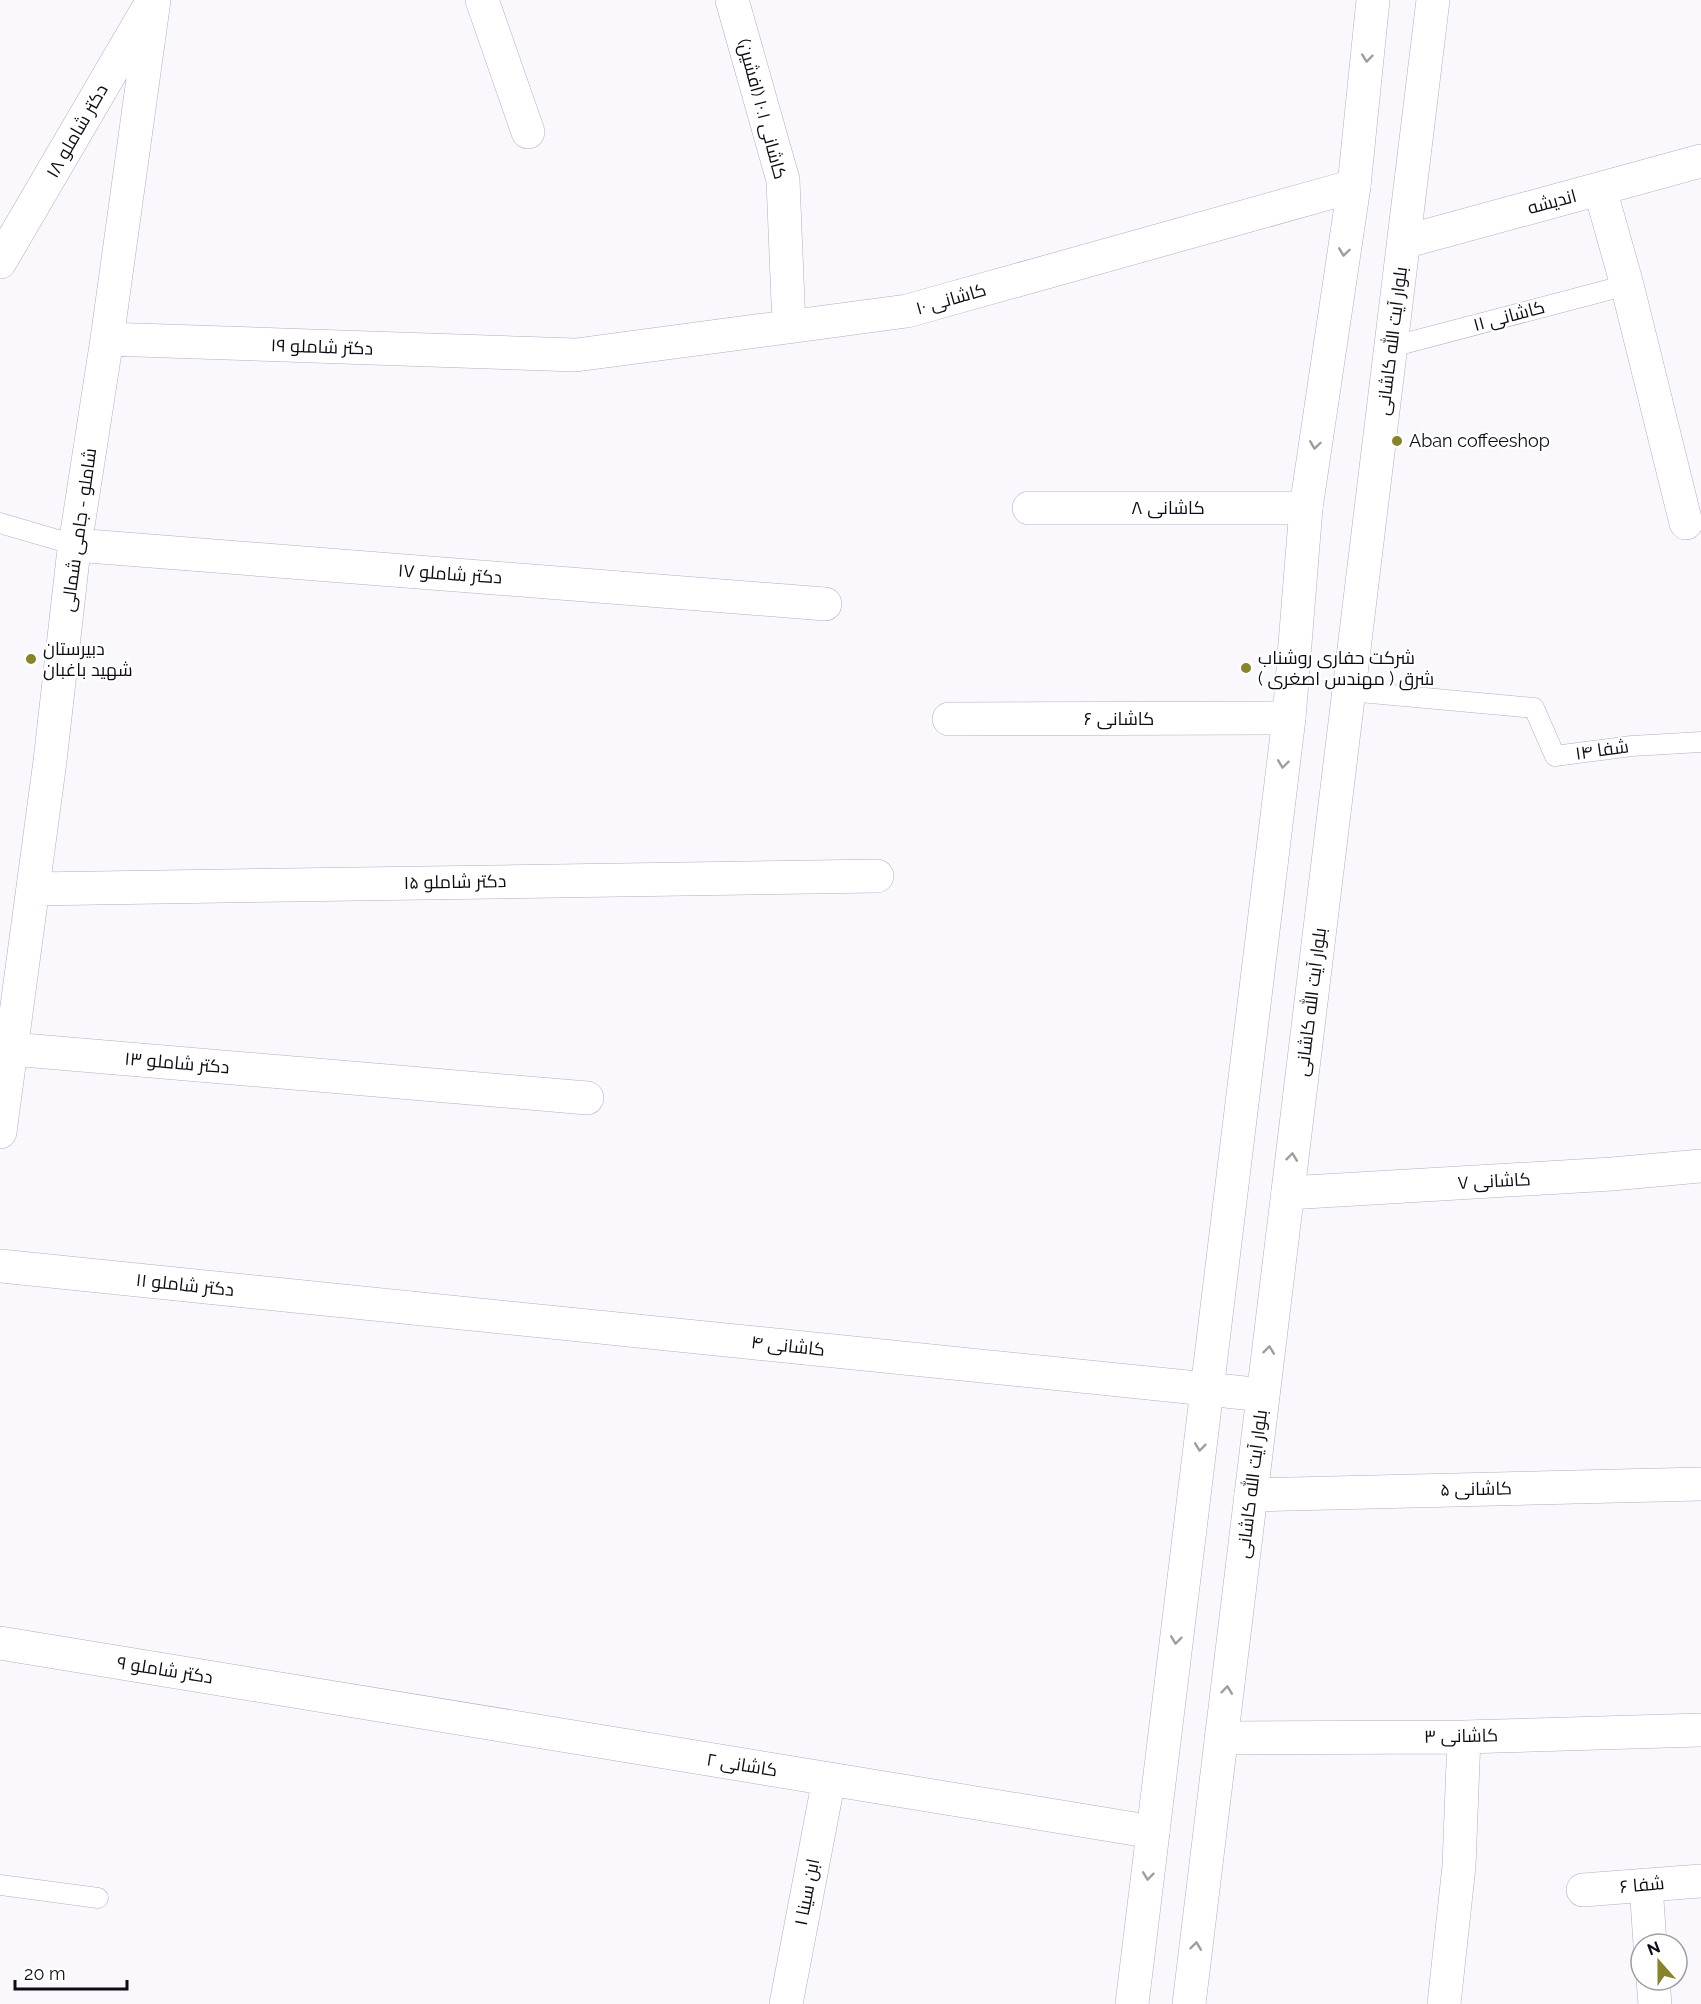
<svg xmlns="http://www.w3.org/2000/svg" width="1701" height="2004" viewBox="0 0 1701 2004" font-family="Raleway,Cairo,sans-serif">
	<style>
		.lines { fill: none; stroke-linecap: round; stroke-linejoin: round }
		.lane-casing { stroke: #b8aac5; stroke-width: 21 }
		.street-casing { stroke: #b8aac5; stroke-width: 34 }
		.secondary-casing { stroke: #b8aac5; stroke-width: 34 }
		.lane { stroke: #fff; stroke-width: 20 }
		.street { stroke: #fff; stroke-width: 33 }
		.secondary { stroke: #fff; stroke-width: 33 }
		.oneway { stroke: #9f9da1 }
		.poi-dot { fill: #87842c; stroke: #fff; stroke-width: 2 }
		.labels { text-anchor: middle; stroke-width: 4.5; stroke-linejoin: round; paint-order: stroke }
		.street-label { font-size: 18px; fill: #0f0a13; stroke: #fff }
		.poi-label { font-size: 18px; fill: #0f0a13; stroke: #fff; text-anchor: start }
	</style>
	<rect width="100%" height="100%" fill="#fbf8fd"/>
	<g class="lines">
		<!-- lane casing -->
		<g class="lane-casing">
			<path id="lane" d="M1391,347L1627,285
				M0,523L75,545
				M1349,691L1534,708L1555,756L1632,746L1701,742
				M0,1885L98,1898"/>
		</g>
		<!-- street casing -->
		<g class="street-casing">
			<path id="street" d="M482,0L528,132
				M732,0L783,180L789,327
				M1600,189L1627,285L1686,523
				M1404,242L1701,161
				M0,262L146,12
				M107,339L576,355L907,311L1354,186
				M1029,508H1306
				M75,545L825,604
				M949,719L1289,718
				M33,889L877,876
				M11,1049L587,1098
				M0,1132L50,761L73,558L107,339L154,0
				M1288,1193L1612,1174L1701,1166
				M0,1266L1207,1389
				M1251,1495L1701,1484
				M0,1643L1153,1832
				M1221,1738L1464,1737L1701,1730
				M1646,1885L1650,1944
				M1583,1890L1701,1881
				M1653,1980L1655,2004
				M786,2004L829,1779
				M1444,2004L1459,1866L1464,1737"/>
		</g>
		<!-- secondary casing -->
		<g class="secondary-casing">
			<path id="secondary" d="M1207,1389L1263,1395
				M1132,2004L1289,718L1306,508L1354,186L1373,0
				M1189,2004L1433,0"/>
		</g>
		<!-- lane -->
		<use href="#lane" class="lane"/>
		<!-- street -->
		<use href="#street" class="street"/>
		<!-- secondary -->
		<use href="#secondary" class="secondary"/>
	</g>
	<!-- one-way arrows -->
	<defs><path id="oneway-chevron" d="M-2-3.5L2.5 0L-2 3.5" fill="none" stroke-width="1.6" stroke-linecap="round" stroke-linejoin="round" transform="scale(1.5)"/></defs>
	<g class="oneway">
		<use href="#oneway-chevron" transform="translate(1367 58) rotate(96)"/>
		<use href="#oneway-chevron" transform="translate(1344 252) rotate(98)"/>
		<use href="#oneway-chevron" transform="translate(1315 445) rotate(98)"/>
		<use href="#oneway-chevron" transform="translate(1283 764) rotate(97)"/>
		<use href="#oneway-chevron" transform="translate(1292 1157) rotate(-83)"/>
		<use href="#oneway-chevron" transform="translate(1269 1350) rotate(-83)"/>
		<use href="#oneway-chevron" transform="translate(1200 1447) rotate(97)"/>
		<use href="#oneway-chevron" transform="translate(1176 1640) rotate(97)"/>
		<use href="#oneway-chevron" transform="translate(1227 1690) rotate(-83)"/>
		<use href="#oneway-chevron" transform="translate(1148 1876) rotate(97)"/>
		<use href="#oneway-chevron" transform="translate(1196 1946) rotate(-83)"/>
	</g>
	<!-- markers -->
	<g class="poi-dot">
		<circle cx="1397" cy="441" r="6"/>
		<circle cx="31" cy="659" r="6"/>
		<circle cx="1246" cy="668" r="6"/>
	</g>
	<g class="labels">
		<!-- street labels -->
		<g class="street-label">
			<text transform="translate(762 109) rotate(75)" y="6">کاشانی ۱۰.۱ (افشین)</text>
			<text transform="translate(77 131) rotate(-60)" y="6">دکتر شاملو ۱۸</text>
			<text transform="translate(1552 202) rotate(-15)" y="6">اندیشه</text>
			<text transform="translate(951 299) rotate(-16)" y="6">کاشانی ۱۰</text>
			<text transform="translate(1509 316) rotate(-15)" y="6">کاشانی ۱۱</text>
			<text transform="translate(1392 341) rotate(-83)" y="6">بلوار آیت الله کاشانی</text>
			<text transform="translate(322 347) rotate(2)" y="6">دکتر شاملو ۱۹</text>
			<text x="1168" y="514">کاشانی ۸</text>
			<text transform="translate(79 530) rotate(-82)" y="6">شاملو - جامی شمالی</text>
			<text transform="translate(450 574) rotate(4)" y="6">دکتر شاملو ۱۷</text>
			<text x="1119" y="725">کاشانی ۶</text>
			<text transform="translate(1602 750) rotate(-8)" y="6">شفا ۱۴</text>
			<text transform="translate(455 882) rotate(-1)" y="6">دکتر شاملو ۱۵</text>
			<text transform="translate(1311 1002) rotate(-83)" y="6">بلوار آیت الله کاشانی</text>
			<text transform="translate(177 1063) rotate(5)" y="6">دکتر شاملو ۱۳</text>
			<text transform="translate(1494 1181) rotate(-3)" y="6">کاشانی ۷</text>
			<text transform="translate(185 1285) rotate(6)" y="6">دکتر شاملو ۱۱</text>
			<text transform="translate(788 1346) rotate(6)" y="6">کاشانی ۴</text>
			<text transform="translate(1252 1484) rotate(-83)" y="6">بلوار آیت الله کاشانی</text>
			<text transform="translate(1476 1489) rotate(-1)" y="6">کاشانی ۵</text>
			<text transform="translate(165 1670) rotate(9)" y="6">دکتر شاملو ۹</text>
			<text transform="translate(1461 1736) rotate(-1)" y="6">کاشانی ۳</text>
			<text transform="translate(742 1765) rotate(9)" y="6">کاشانی ۲</text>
			<text transform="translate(1642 1885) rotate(-5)" y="6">شفا ۶</text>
			<text transform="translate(807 1892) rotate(-79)" y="6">ابن سینا ۱</text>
		</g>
		<!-- poi labels -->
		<g class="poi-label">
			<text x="1409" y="447">Aban coffeeshop</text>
			<text x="43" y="655">دبیرستان<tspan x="43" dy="21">شهید باغبان</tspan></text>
			<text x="1258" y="664">شرکت حفاری روشناب<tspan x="1258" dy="21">شرق ( مهندس اصغری )</tspan></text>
		</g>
	</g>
	<!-- north arrow -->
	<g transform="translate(1659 1962) rotate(339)"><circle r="28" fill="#ffffff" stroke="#9f9da1" stroke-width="1.5"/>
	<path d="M0-4.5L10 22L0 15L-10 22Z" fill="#87842c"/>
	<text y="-9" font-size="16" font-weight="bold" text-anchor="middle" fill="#0f0a13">N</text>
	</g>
	<!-- scale -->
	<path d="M15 1980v9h112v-9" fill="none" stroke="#0f0a13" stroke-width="3"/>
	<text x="24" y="1980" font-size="18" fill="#0f0a13" stroke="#ffffff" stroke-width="4.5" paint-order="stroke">20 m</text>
</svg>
